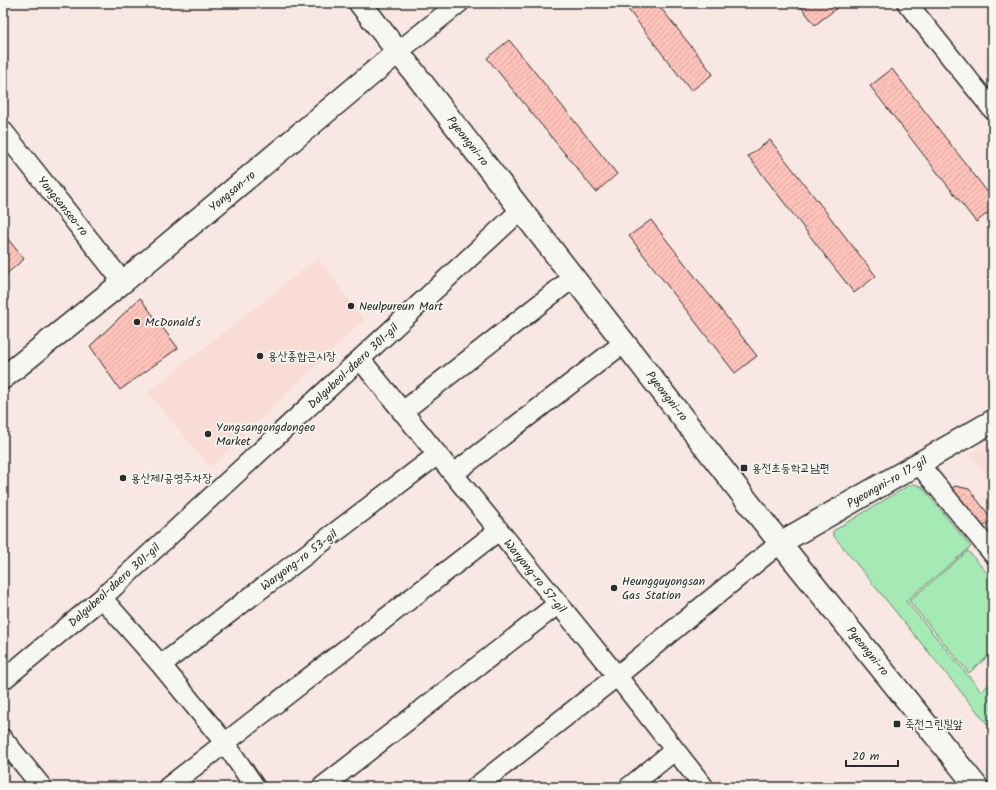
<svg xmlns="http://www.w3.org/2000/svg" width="996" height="790" viewBox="0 0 996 790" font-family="Kalam,'Poor Story',sans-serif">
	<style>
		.built { fill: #fadcd6 }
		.park { fill: #a5e9b4; stroke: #688a70 }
		.building { fill: url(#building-hatch); stroke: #2b2b2b }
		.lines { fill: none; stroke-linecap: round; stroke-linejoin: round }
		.street-casing { stroke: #2b2b2b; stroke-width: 22 }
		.secondary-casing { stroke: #2b2b2b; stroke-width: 25 }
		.street { stroke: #f6f6f2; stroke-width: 19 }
		.secondary { stroke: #f6f6f2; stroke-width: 22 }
		.poi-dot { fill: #2b2b2b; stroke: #f6f6f2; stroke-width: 1.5 }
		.labels { text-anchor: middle; stroke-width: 3.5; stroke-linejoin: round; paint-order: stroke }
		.street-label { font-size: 12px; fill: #2b2b2b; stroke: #f6f6f2 }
		.poi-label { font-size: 12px; fill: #2b2b2b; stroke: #f6f6f2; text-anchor: start }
	</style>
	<defs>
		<pattern id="building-hatch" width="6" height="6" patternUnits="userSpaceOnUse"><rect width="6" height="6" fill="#fec3bb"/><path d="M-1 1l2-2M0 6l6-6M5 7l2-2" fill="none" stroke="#daa8a1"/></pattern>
	</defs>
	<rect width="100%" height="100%" fill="#f8e7e2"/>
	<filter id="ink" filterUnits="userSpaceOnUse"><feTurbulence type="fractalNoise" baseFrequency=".025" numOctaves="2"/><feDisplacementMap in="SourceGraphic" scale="8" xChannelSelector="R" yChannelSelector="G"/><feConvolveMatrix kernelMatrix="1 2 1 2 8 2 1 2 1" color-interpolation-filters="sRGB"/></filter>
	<g filter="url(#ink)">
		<!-- built -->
		<path class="built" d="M318,258L364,320L210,467L148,392Z
			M993,441V482L970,454Z"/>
		<!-- park -->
		<path class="park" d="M915,484L922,487L971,547L906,601L981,691L993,682V731L833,535V531L908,486Z
			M968,551L993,580V652L969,673L909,601Z"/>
		<!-- building -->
		<path class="building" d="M623,3H657L713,74L691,91Z
			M798,3H833L837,8L815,25Z
			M509,40L617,174L596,192L487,58Z
			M892,69L993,199V209L976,222L870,86Z
			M770,140L876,276L854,293L748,156Z
			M651,220L757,356L735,373L629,236Z
			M3,233L24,259L4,276L3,274Z
			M140,298L178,348L120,390L90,346Z
			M955,486L969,489L992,519L980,530L948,491Z"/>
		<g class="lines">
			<!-- street casing -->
			<g class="street-casing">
				<path id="street" d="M907,3L993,110
					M399,51L459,3
					M3,131L123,282
					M360,359L617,676L704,787
					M402,412L574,277
					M918,463L993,554
					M453,474L625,342
					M102,598L161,665L225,743L255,787
					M161,665L437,455
					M3,680L102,598L522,209
					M3,739L42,787
					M168,787L498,531
					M322,787L558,604
					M476,787L617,676L780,543
					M629,787L675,750"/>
			</g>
			<!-- secondary casing -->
			<g class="secondary-casing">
				<path id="secondary" d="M360,3L780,543L977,787
					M3,378L123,282L399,51
					M780,543L993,421"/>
			</g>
			<!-- street -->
			<use href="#street" class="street"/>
			<!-- secondary -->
			<use href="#secondary" class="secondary"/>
		</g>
	</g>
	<!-- markers -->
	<g class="poi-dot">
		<circle cx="351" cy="306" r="4"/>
		<circle cx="137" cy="322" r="4"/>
		<circle cx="260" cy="356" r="4"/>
		<circle cx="208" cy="434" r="4"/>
		<rect x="740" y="464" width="8" height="8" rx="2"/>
		<circle cx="123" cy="478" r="4"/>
		<circle cx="614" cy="588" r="4"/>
		<rect x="893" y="720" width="8" height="8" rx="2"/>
	</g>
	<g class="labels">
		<!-- street labels -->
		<g class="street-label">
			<text transform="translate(468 141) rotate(52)" y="4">Pyeongni-ro</text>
			<text transform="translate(232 191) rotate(-40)" y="4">Yongsan-ro</text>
			<text transform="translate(63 206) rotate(51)" y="4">Yongsanseo-ro</text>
			<text transform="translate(353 366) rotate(-43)" y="4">Dalgubeol-daero 301-gil</text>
			<text transform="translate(667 396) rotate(52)" y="4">Pyeongni-ro</text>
			<text transform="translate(887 482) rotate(-30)" y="4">Pyeongni-ro 17-gil</text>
			<text transform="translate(299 560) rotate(-37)" y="4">Waryong-ro 53-gil</text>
			<text transform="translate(535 576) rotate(51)" y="4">Waryong-ro 57-gil</text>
			<text transform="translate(114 585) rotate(-42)" y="4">Dalgubeol-daero 301-gil</text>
			<text transform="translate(868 651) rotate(51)" y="4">Pyeongni-ro</text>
		</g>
		<!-- poi labels -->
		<g class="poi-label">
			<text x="359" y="310">Neulpureun Mart</text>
			<text x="145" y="326">McDonald's</text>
			<text x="268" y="360">용산종합큰시장</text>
			<text x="216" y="431">Yongsangongdongeo<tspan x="216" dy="14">Market</tspan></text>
			<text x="752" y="472">용전초등학교남편</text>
			<text x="131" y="482">용산제1공영주차장</text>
			<text x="622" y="585">Heungguyongsan<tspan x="622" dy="14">Gas Station</tspan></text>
			<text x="905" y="728">죽전그린빌앞</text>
		</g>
	</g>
	<!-- margin -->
	<rect width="996" height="790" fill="none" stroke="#f6f6f2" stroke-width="16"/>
	<rect x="8" y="8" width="980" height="774" fill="none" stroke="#2b2b2b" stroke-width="1.5" filter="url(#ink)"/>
	<!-- scale -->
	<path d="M846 760v6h52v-6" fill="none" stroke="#2b2b2b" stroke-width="2"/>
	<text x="852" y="760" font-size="12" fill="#2b2b2b" stroke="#f6f6f2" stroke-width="3" paint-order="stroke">20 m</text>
</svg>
